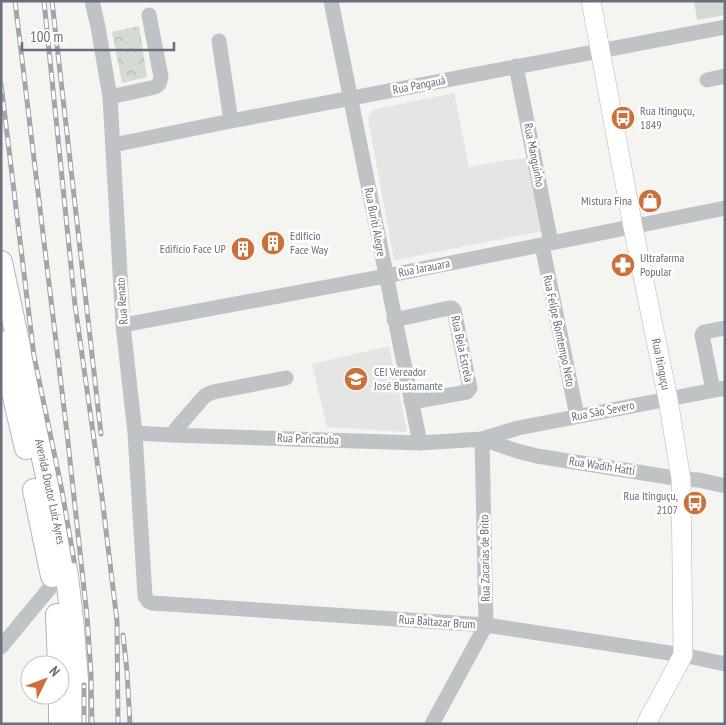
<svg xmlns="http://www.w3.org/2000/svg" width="726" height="725" viewBox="0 0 726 725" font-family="'PT Sans Narrow',sans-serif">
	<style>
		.built { fill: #e4e6e4 }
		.green { fill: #d4dbd2 }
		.park { fill: url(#park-crowns) }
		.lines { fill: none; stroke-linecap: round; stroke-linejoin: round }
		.major-casing { stroke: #b4b6ba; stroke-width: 20 }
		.highway-casing { stroke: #b3b5b9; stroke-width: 24 }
		.minor { stroke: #c0c3c6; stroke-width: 15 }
		.major { stroke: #fff; stroke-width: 19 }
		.highway { stroke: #fff; stroke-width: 22 }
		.rail-casing { stroke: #a2a5ab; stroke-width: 5 }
		.rail { stroke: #fff; stroke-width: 3; stroke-dasharray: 9; stroke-linecap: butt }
		.labels { text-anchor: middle; stroke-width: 5; stroke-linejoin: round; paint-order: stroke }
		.street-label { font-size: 12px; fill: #66707f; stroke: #fff }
		.poi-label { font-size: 12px; fill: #66707f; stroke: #fff; text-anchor: start }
	</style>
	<defs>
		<pattern id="park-crowns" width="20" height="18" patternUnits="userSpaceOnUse" patternTransform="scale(1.25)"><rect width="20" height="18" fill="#d4dbd2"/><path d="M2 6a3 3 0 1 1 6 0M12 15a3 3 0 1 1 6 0" fill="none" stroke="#b0b6b0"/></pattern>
	</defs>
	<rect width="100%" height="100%" fill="#f4f4f1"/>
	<!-- built -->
	<path class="built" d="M454,93L469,167L528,157L543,231L396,260L394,259L368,119L370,113L375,109Z
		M389,346L407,430L406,432L327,427L312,364Z"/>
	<!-- green -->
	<path class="green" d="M694,1H725V15L697,20Z"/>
	<!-- park -->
	<path class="park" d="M139,26L147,77L122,83L112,32Z"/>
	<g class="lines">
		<!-- major casing -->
		<g class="major-casing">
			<g id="major">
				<path id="s1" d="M591,1L633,227L668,399L681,479L683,655L646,724"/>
			</g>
		</g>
		<!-- highway casing -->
		<g class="highway-casing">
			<g id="highway">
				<path id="s2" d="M1,262L59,533L67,576L73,628L77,680V724"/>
				<path d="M1,342L26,448"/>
				<path d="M34,490L52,576"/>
				<path d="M57,615L59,665"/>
				<path d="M60,677V724"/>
			</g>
		</g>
		<!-- minor -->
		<path class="minor" d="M92,1L98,27L110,97L123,325L135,433L145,596L148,601L152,603L486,625L683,655L725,664
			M331,1L420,443
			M219,41L231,121
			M516,66L551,243
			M707,80L725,76
			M110,97L155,87L159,84L161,77L149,15
			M113,145L231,121L725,27
			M542,245L577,416
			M394,320L449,308H452L454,310L470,388L467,392L411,402
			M123,325L386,276L725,208
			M713,390L702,335L704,332L725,328
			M135,433L171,435L420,443L482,439L518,428L725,388
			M171,435L201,400L206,395L213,392L286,378
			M482,439L517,451L537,456L681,479L699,480L725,486
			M1,647L53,584
			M432,724L486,625L482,439"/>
		<!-- major -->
		<use href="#major" class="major"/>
		<!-- highway -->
		<use href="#highway" class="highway"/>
		<!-- rail casing -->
		<g class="rail-casing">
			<path id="rail" d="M15,1L67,433L87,616L91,674L92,724
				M44,1L75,305L101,489L117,621L118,724
				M52,1L101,434
				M1,84L34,356L62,491L74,561
				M123,635L127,671L130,724
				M84,724V685"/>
		</g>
		<!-- rail -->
		<use href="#rail" class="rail"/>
	</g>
	<!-- icons -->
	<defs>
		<g id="bus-disc" transform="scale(1.25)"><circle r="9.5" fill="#cf6f36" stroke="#fff"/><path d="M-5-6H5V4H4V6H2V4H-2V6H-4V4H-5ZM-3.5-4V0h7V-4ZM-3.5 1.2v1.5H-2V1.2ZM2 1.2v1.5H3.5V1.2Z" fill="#fff"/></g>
		<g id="shop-disc" transform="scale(1.25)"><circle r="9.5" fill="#cf6f36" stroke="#fff"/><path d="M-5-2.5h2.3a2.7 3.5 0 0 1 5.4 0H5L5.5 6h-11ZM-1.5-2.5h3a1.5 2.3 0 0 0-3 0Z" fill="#fff"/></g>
		<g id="building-disc" transform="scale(1.25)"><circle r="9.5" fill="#cf6f36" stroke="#fff"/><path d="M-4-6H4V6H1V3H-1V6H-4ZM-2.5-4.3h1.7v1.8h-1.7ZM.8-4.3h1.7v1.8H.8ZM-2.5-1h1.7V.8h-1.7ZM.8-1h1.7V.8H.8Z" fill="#fff"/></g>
		<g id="pharmacy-disc" transform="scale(1.25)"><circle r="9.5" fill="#cf6f36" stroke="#fff"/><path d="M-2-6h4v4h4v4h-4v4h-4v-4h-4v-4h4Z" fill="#fff"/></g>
		<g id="school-disc" transform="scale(1.25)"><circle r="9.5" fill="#cf6f36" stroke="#fff"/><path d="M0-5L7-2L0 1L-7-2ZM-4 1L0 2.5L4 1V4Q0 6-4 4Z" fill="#fff"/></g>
	</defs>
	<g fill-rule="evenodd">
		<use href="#bus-disc" x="623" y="118"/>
		<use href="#shop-disc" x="650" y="201"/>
		<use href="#building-disc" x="273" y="243"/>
		<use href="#building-disc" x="243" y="249"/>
		<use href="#pharmacy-disc" x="623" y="265"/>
		<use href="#school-disc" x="356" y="379"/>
		<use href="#bus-disc" x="695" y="503"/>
	</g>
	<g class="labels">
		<!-- street labels -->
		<g class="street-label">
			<text transform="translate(419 85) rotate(-11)" y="4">Rua Pangauá</text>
			<text transform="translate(534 155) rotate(79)" y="4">Rua Manguinho</text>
			<text transform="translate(375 222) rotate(79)" y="4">Rua Buriti Alegre</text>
			<text transform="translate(424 268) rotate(-11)" y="4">Rua Jarauara</text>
			<text transform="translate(122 301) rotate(-94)" y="4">Rua Renato</text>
			<text transform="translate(559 331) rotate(78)" y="4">Rua Felipe Bomtempo Neto</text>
			<text transform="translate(462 349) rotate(78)" y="4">Rua Bela Estrela</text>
			<text dy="4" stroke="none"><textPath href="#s1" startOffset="370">Rua Itinguçu</textPath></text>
			<text transform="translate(603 411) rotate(-11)" y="4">Rua São Severo</text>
			<text transform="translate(308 439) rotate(2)" y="4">Rua Paricatuba</text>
			<text transform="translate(602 466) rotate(9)" y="4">Rua Wadih Hatti</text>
			<text dy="4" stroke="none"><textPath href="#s2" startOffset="235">Avenida Doutor Luíz Ayres</textPath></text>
			<text transform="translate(485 558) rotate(-91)" y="4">Rua Zacarias de Brito</text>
			<text transform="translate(437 622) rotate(4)" y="4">Rua Baltazar Brum</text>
		</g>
		<!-- poi labels -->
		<g class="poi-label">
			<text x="640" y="115">Rua Itinguçu,<tspan x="640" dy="14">1849</tspan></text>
			<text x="632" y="205" text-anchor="end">Mistura Fina</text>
			<text x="290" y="240">Edifício<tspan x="290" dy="14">Face Way</tspan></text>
			<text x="226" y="253" text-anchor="end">Edifício Face UP</text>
			<text x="640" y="262">Ultrafarma<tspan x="640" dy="14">Popular</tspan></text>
			<text x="374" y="376">CEI Vereador<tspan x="374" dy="14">José Bustamante</tspan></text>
			<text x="678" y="500" text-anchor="end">Rua Itinguçu,<tspan x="678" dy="14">2107</tspan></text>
		</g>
	</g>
	<!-- border -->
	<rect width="726" height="725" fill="none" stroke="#66707f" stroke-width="5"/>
	<!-- north arrow -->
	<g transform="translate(45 680) rotate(48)"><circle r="24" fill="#ffffff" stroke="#c2c6cc"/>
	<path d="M0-4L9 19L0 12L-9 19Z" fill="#cf6f36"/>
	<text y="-8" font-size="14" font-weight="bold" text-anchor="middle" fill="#66707f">N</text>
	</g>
	<!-- scale -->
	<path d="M22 42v8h152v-8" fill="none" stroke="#66707f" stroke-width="2.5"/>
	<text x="30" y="42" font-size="15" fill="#66707f" stroke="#ffffff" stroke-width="4" paint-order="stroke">100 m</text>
</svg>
